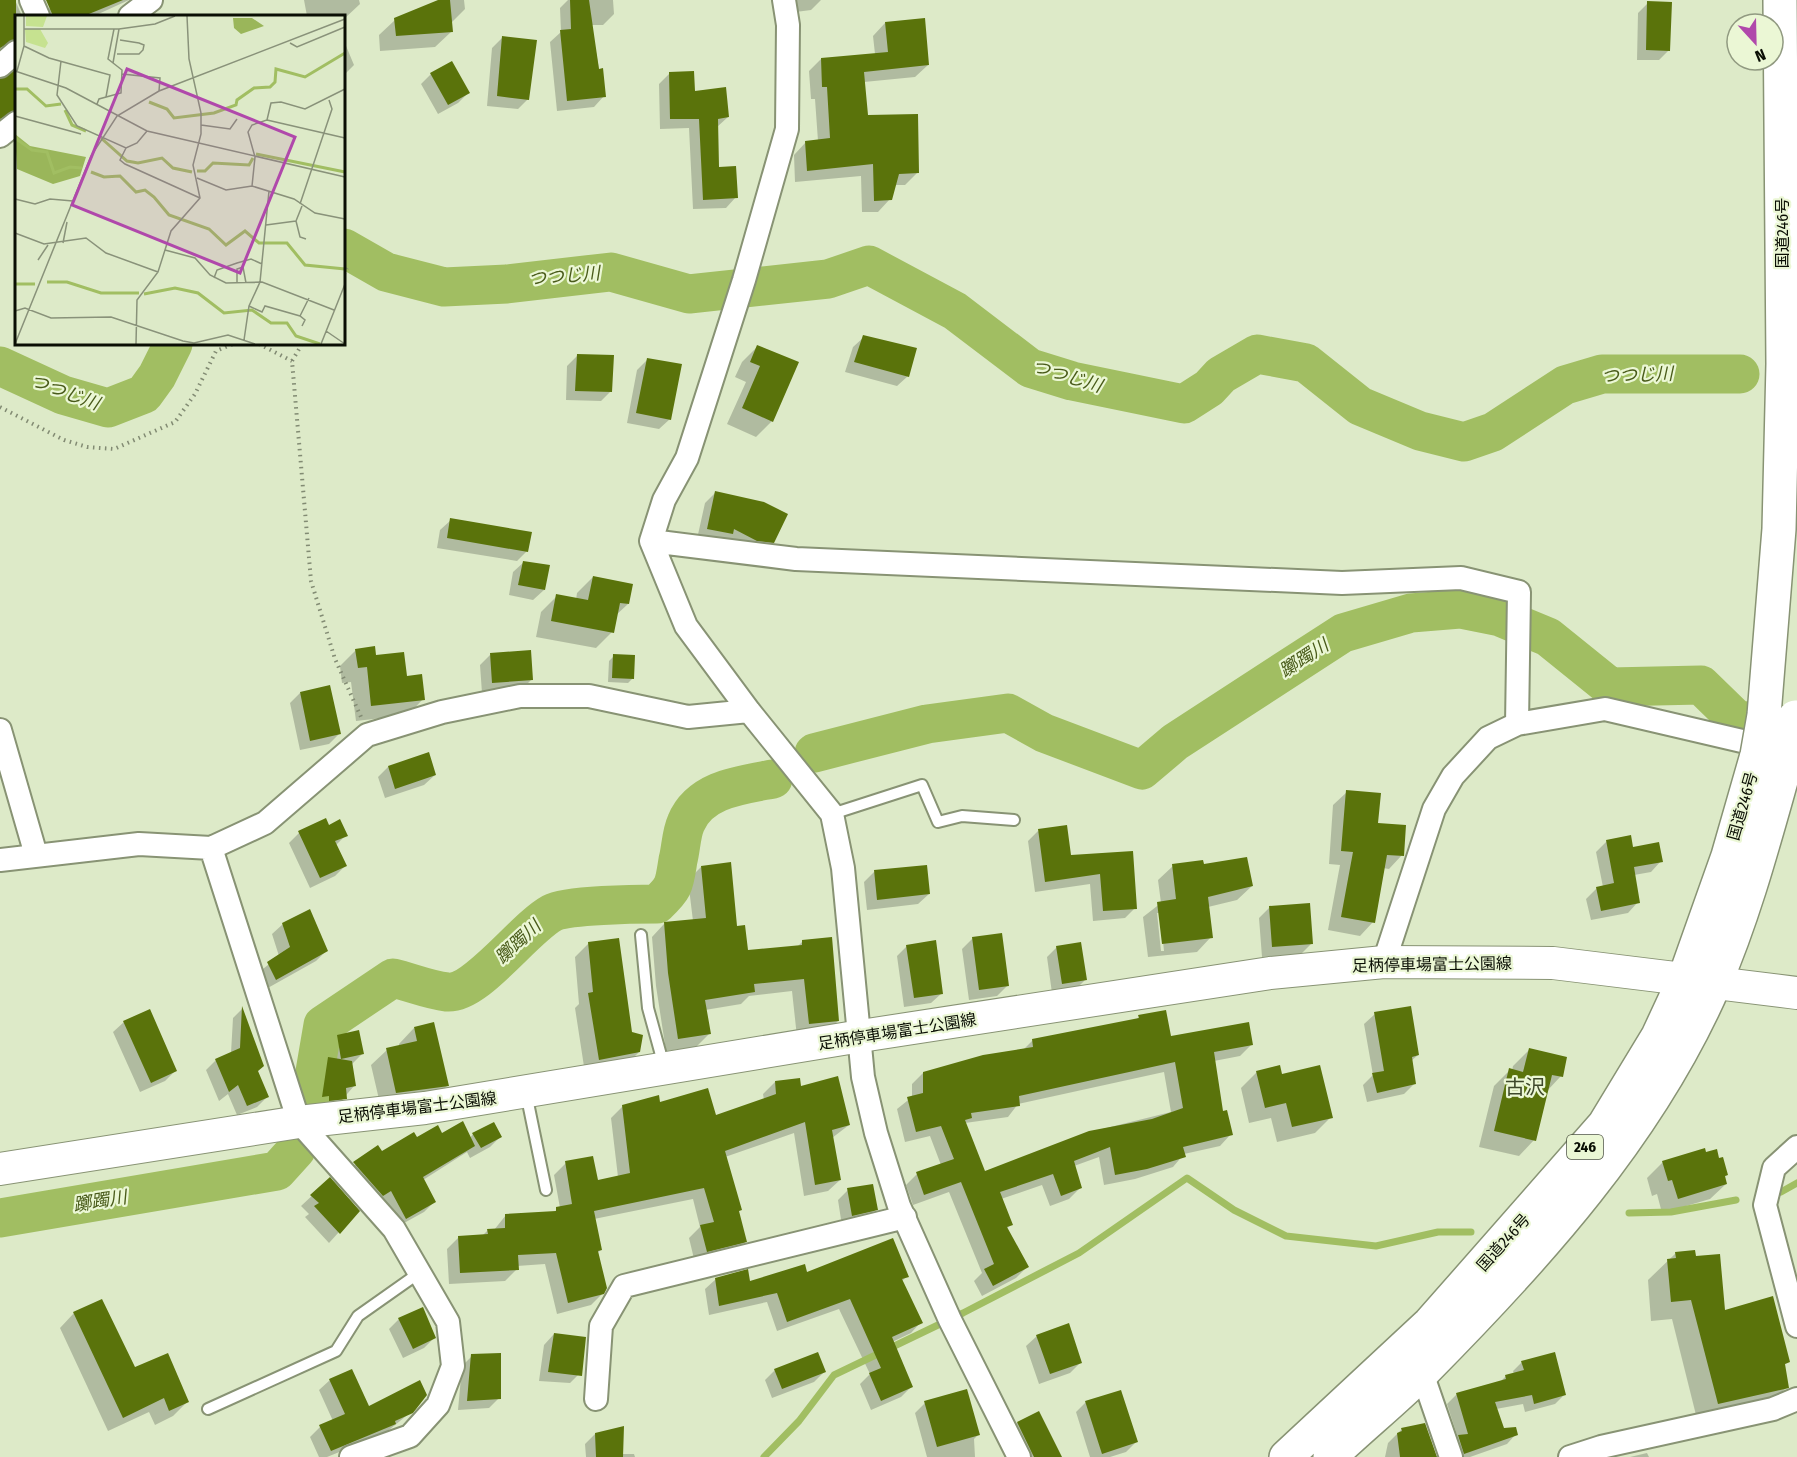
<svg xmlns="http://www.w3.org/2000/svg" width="1797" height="1457" viewBox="0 0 1797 1457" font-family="'Fira Sans Condensed','Noto Sans JP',sans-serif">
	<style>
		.shadow { fill: #0003; fill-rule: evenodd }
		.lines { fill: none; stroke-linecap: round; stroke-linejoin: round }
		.stream { stroke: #a1be62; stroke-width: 7 }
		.river { stroke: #a1be62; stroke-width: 39 }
		.building { fill: #5a730b; fill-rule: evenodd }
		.lane-casing { stroke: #889374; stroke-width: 14 }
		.street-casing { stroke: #889374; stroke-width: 26 }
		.secondary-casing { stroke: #889374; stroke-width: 34 }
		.highway-casing { stroke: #889374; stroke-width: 36 }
		.path { stroke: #828b73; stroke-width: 4; stroke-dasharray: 1.5 4.5; stroke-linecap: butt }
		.lane { stroke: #fff; stroke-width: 10 }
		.street { stroke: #fff; stroke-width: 22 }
		.secondary { stroke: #fff; stroke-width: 32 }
		.highway { stroke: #fff; stroke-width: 33 }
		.highway-bridge-casing { stroke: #889374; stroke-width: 36; stroke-linecap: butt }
		.highway-bridge { stroke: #fff; stroke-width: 33 }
		.labels { text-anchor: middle; stroke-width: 4.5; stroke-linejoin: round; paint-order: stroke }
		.shield { fill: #ebf7d5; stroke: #4e5443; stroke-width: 1.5 }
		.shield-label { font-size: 15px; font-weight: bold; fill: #0a0e04 }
		.street-label { font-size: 16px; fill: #0a0e04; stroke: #ebf7d5 }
		.water-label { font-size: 18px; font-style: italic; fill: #495b1a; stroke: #ebf7d5 }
		.quarter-label { font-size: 20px; fill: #3e482b; stroke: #ebf7d5 }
		.inset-river { fill: none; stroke: #a1be62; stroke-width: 3 }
		.inset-road { fill: none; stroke: #89927a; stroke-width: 1.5 }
		.view { fill: #b048ab; fill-opacity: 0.15; stroke: #b048ab; stroke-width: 3 }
		.inset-edge { fill: none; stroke: #0a0e04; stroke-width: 3 }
	</style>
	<rect width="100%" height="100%" fill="#ddeac8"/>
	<!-- shadow -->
	<path class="shadow" d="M0,0H15L22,16H16V56V53L2,48L0,50Z
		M68,0H129L94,16H41L50,8Z
		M304,0H359L360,4L344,19V16H307Z
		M442,0H464L465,9L450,24L451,32L435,47L380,51L379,35L395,20Z
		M568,0H613L614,14L603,25H591L604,96L594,107L557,111L550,42L561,32L560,8Z
		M782,0H821L811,10L788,13Z
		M1648,3L1669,50L1659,60H1637L1638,13Z
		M885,23L928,65L915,77L864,82L867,117L917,173L905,185H894L890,199L878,212H862L861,176L795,182L794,155L806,142L818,141L815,99H811L809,71L821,59L875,54L873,36Z
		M502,38L528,99L518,109L487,106L492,48Z
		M344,41L354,65L344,75Z
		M16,70V112L0,121V80L9,78Z
		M670,73L728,117L717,127L718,168L736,197L726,208L693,209L689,128L660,129L659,84Z
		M431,74L468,93L458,103L438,114L421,84Z
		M864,337L908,376L897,386L845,372L853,347Z
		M758,346L772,421L756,437L727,424L746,382L735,377L742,362Z
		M577,356L611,391L601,401L566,400L567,366Z
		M648,359L670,419L659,429L627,423L637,370Z
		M715,493L773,542L762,552L697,539L705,503Z
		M451,520L527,551L517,561L437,548L440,530Z
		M524,562L544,590L533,600L509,595L513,572Z
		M593,577L628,604L615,616L612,632L596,648L536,637L541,612L557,596L576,600L577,593Z
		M356,650L375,656L405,677L423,699L408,715L356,721L351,682L342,683L340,666Z
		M490,655L531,680L521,690L482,693L480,665Z
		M614,656L633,678L628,683L608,682L609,661Z
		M300,693L339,734L329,744L300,750L290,703Z
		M388,767L435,775L424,785L385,798L378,777Z
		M1347,792L1402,855L1389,869L1383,868L1373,922L1360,936L1328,930L1340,865L1329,864L1333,805Z
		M328,827L346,835L336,845L345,866L335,876L310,888L289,843L299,833Z
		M1038,831L1070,857L1131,853L1135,908L1125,918L1093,921L1090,884L1035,892L1028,841Z
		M1607,841L1661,861L1651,872L1634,875L1638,902L1628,913L1591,920L1586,899L1597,888L1603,887L1596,852Z
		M1173,866H1203L1252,886L1237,900L1208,907L1211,937L1197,952L1148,957L1143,917L1161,903L1158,880ZM1157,913H1160L1164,951H1161Z
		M701,867L747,952L797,947L802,942L838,1021L825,1034L797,1037L792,991L749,996L741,1004L705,1010L709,1034L696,1047L666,1051L656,986L652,937L664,924L693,921L688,880Z
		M874,872L929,894L918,904L867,910L864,882Z
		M1270,907L1311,944L1301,954L1262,957L1259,918Z
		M283,924L326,951L316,961L266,989L258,973L279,956L272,934Z
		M973,938L1008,985L997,996L969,1000L962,949Z
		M589,943L639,1052L625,1066L585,1073L575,1008L579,1004L575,957Z
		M907,946L942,993L931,1003L904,1007L897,956Z
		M1057,947L1085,980L1075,990L1052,993L1047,957Z
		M242,1009L262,1065L256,1071L267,1097L257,1107L237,1115L228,1094L219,1101L206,1070L216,1060L231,1053L233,1018Z
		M1375,1014L1418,1055L1411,1061L1414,1084L1404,1094L1367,1102L1363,1085L1373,1075L1364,1024Z
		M1139,1017L1169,1038L1251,1045L1240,1056L1214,1061L1222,1113L1231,1134L1220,1146L1184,1154L1173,1167L1135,1179L1104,1185L1099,1157L1074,1166L1080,1188L1069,1199L1050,1206L1042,1185L1001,1199L1011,1225L1006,1229L1027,1267L1016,1278L982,1296L974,1281L982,1273L949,1192L913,1205L906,1185L917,1174L941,1165L930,1136L905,1142L897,1109L912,1097V1084L923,1073L1023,1050L1032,1041L1135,1021ZM1164,1072L1171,1112L1090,1132L984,1172L965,1123L1008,1117L1018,1104Z
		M124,1022L175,1071L165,1081L140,1092L113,1032Z
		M414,1028L448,1085L432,1101L381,1108L371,1065L387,1050L399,1047V1044Z
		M337,1036L363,1053L352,1064L354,1086L335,1108L313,1106L319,1069L329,1059L327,1047Z
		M1529,1050L1561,1076L1546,1092L1534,1140L1519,1156L1479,1147L1494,1086L1510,1070L1512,1071L1513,1066Z
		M1257,1072L1281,1076L1331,1117L1315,1133L1277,1142L1271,1118L1249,1123L1241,1088Z
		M775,1082L799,1088L849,1125L832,1138L840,1180L828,1191L804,1196L794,1133L725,1157L740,1210L738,1212L746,1241L734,1253L695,1263L689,1238L700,1227L693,1199L594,1219L601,1250L597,1253L603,1293L591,1305L557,1314L545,1264L517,1266V1269L505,1281L449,1284L447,1249L459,1237L482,1236L488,1230H494L506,1215L552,1213L560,1208L554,1175L566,1163L597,1182L618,1177L611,1118L623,1106L659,1104L715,1117L764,1100L763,1094Z
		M473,1134L500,1137L490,1147L470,1158L467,1152L423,1180L435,1201L424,1212L395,1228L344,1174L378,1147L382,1153L417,1139L442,1135L470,1138Z
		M1663,1162L1727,1175L1724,1177L1726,1184L1710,1199L1662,1213L1657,1194L1652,1196L1647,1178Z
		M330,1179L358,1211L329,1243L305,1217L309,1214L301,1206Z
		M848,1190L876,1209L866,1220L842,1226L838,1200Z
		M1676,1253L1694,1258L1724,1312L1788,1362L1784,1365L1787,1387L1767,1407L1698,1423L1672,1319L1651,1321L1648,1280Z
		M806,1274L907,1276L902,1281L921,1322L911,1333L892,1342L911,1387L901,1397L871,1410L860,1384L870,1374L839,1309L777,1331L767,1302L709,1315L705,1289L716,1279L749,1283Z
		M74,1313L134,1369L187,1402L173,1416L155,1425L149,1412L108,1431L60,1328Z
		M399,1319L434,1338L424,1348L403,1358L389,1329Z
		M554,1334L580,1373L570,1383L539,1381L544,1345Z
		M1037,1336L1080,1363L1070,1373L1039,1384L1026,1346Z
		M472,1356L499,1398L489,1408L458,1410L462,1366Z
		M1522,1362L1564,1395L1555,1404L1525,1412L1523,1404L1496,1409L1503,1430L1516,1434L1507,1444L1470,1457H1453L1449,1446L1458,1438L1447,1404L1457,1394L1500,1382L1506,1376L1514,1374L1513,1371Z
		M775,1370L824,1372L814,1382L772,1398L765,1380Z
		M330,1380L368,1408L411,1412L384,1434L327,1457H319L310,1437L320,1427L333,1421L319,1390Z
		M1086,1402L1136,1442L1126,1452L1110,1457H1090L1076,1412Z
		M925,1403L978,1435L974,1439L975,1457H927L915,1413Z
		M1038,1413L1061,1457H1019L1007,1434L1017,1423Z
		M1402,1429L1436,1457H1385L1388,1443Z
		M595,1434L622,1454H634L635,1457H586L585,1444Z
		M1647,1453L1649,1457H1630Z"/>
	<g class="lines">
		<!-- stream -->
		<path class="stream" d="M1781,1192L1797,1183
			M1629,1213L1671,1212L1736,1200
			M764,1457L799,1421L834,1375L963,1313L1079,1253L1187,1178L1234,1210L1286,1236L1376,1246L1438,1232H1471"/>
		<!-- river -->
		<path class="river" d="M344,248L386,272L444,287L507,284L611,272L689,294L828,279L869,265L955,311L1030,368L1072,381L1184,404L1209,388L1221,375L1257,354L1306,363L1360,406L1420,431L1464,442L1493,432L1565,385L1602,374H1740
			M0,366L63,395L108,408L144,394L157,376L173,344
			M814,753L927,724L1008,713L1044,733L1142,770L1175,742L1343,633L1411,613L1460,609L1500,617L1548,637L1610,687L1701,685L1737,720L1797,726
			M310,1101L323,1025L393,978C410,982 429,990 447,992C476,995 523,929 552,913C567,905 637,904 657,904C675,887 674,885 678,860C681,849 681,834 686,823C700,789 741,785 773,779
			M0,1218L277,1171L296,1150"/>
	</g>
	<!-- building -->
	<path class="building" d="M0,0H16V39L0,48Z
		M46,0H123L84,16H53Z
		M438,0H450L453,32L396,36L394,18Z
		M570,0H589L599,69L603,68L606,97L567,101L560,30L571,29Z
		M1647,1L1672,2L1670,51L1646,50Z
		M925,18L929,65L864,72L868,115L918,114L919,173L899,174L892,200L874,201L873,164L807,171L805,141L830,138L827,87H822L821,58L888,52L885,22Z
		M502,36L537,40L529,100L497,96Z
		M452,61L470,93L448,105L430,73Z
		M16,69V110L0,119V79Z
		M694,71L695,91L726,87L729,117L718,119L719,167L736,166L738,198L703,200L699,119H670L669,72Z
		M863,335L917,348L909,377L854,362Z
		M757,345L799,362L773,422L742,408L760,366L750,362Z
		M577,354L614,355L612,392L575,391Z
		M647,358L682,364L671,420L636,413Z
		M715,491L764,502L788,514L774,543L757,541L734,529L733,534L707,529Z
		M450,518L532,532L528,552L447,538Z
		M523,561L550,565L545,590L518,585Z
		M593,576L633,584L629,604L620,603L614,633L551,621L556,594L588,600Z
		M375,646L376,655L404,652L407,676L422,674L425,700L371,706L367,667L358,668L355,649Z
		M531,650L533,680L492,683L490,653Z
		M613,654L635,655L634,679L612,678Z
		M330,685L341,734L310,741L300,692Z
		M429,752L436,775L395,789L388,766Z
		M1346,790L1381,793L1378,823L1406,825L1404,856L1387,855L1375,923L1341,917L1353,852L1341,851Z
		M326,818L329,825L340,819L348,836L335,841L347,866L320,878L298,831Z
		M1067,825L1071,855L1133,851L1137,909L1103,911L1100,874L1045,882L1038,829Z
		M1631,835L1633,847L1659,842L1663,862L1634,867L1640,903L1601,911L1596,887L1614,883L1606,840Z
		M1247,857L1253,886L1208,897L1213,938L1162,944L1157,902L1176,899L1172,864L1203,860L1204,864Z
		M731,862L737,926L745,925L748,950L802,945V940L832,937L839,1021L809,1024L804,979L754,984L755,992L705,1000L711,1034L678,1039L668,973L664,922L706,918L701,866Z
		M927,865L930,894L877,900L874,870Z
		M1310,903L1313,944L1272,947L1269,906Z
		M310,909L328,951L276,980L267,962L290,947L282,923Z
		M1002,933L1009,986L979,990L972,937Z
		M619,938L632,1032L643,1035L640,1052L599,1060L588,993L593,992L588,942Z
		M936,940L943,994L914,998L906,945Z
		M1081,942L1087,980L1062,984L1056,946Z
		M242,1006L264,1066L258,1071L269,1097L247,1106L238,1085L229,1092L215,1059L240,1048Z
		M1411,1006L1419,1055L1412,1057L1416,1084L1377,1093L1372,1073L1384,1071L1374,1012Z
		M150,1009L177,1071L151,1083L123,1021Z
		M1166,1010L1171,1036L1249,1022L1253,1045L1214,1052L1223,1111L1227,1110L1233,1135L1183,1147L1186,1157L1147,1169L1115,1175L1110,1147L1074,1161L1082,1188L1061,1196L1053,1174L1000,1192L1013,1225L1007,1227L1029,1267L993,1286L984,1269L994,1264L961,1182L924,1195L916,1172L954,1159L941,1126L916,1132L907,1097L923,1093V1072L983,1055L1033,1047L1032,1039L1139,1018L1138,1015ZM1175,1062L1183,1108L1152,1119L1089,1131L985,1171L965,1120L972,1118L971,1113L1020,1106L1019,1096Z
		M434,1022L449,1086L396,1093L386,1048L417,1041L414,1027Z
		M359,1030L364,1054L341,1059L337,1035Z
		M1529,1048L1567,1057L1563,1077L1552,1075L1536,1141L1494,1131L1509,1068L1523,1072Z
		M328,1057L352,1061L356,1086L346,1088L347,1099L329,1101V1096L322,1097Z
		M1280,1065L1282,1074L1320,1065L1333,1118L1292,1127L1286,1103L1265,1108L1256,1071Z
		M838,1076L850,1125L832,1130L841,1180L815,1185L805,1122L725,1151L742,1210L739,1211L747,1242L707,1252L700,1225L714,1222L704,1188L594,1211L602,1250L598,1251L607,1288L604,1294L568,1303L556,1253L518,1255L519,1270L460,1273L458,1236L488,1234L487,1229L505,1228V1214L556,1211V1207L572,1204L565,1161L593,1156L598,1180L630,1173L622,1105L659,1095L660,1102L708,1088L716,1115L776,1094L775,1081L800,1078L801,1086Z
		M463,1121L475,1146L423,1177L436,1202L406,1219L391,1191L383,1196L353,1162L378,1145L382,1151L414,1132L417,1137L438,1125L442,1133Z
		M494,1122L502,1137L481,1148L472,1133Z
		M1705,1148L1706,1152L1717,1149L1719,1158L1723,1157L1728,1175L1725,1176L1727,1184L1678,1199L1672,1180L1668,1181L1662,1161Z
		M330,1177L360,1211L340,1234L314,1206L319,1203L310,1195Z
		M873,1184L878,1210L852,1216L847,1188Z
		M893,1238L909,1277L902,1279L923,1323L892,1337L913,1387L881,1401L869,1373L881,1368L850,1299L787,1322L777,1293L719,1306L715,1278L748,1269L750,1281L805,1264L807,1272Z
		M1695,1250L1696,1256L1720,1254L1725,1310L1773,1296L1790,1362L1785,1364L1789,1388L1718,1404L1691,1300L1671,1302L1667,1259L1676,1258L1675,1252Z
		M102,1299L135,1367L168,1353L189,1402L169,1411L164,1398L123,1418L73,1312Z
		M423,1307L436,1338L413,1349L398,1318Z
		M1069,1323L1082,1363L1050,1374L1036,1335Z
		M554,1333L586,1337L582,1376L548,1372Z
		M818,1352L826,1372L782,1389L774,1369Z
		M1555,1352L1566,1395L1534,1404L1532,1395L1495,1402L1504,1428L1516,1427L1518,1435L1464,1454L1458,1435L1468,1434L1456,1393L1506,1379L1505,1375L1524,1370L1521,1361Z
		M501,1353V1399L467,1401L471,1354Z
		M352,1369L369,1406L420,1380L427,1395L413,1413L395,1421L396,1424L331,1451L319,1425L345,1414L329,1379Z
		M967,1389L980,1435L937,1447L924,1401Z
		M1121,1390L1138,1442L1102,1454L1085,1401Z
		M1039,1411L1062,1457H1034L1032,1453L1017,1422Z
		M1425,1423L1437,1457H1400L1397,1433L1402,1431L1401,1428Z
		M624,1426L623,1457H596L595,1433Z"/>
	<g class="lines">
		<!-- lane casing -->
		<g class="lane-casing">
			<path id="lane" d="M832,814L922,785L938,822L962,816L1014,820
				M641,935L648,1008L664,1066
				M526,1093L546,1190
				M208,1409L336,1351L358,1316L419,1273"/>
		</g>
		<!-- street casing -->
		<g class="street-casing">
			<path id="street" d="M31,0L38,16
				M784,0L788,25L787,129L744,280L687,458L664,500L651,541L686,626L749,711L832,814L843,868L863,1077L876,1133L899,1206L950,1320L1019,1457
				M130,16L151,0
				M0,66L16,52
				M0,136L16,123
				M651,541L796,559L1342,583L1461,578L1519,592L1517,724
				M0,730L36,855
				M211,848L299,1122L394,1229L448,1322L453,1366L438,1405L410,1436L351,1457
				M0,860L139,844L211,848L265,823L367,735L442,712L520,696H589L688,717L749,711
				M1384,962L1434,809L1453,776L1488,738L1517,724L1605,709L1742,741L1772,743
				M1797,1147L1774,1168L1765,1205L1797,1326
				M1422,1373L1451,1457
				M596,1399L601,1326L624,1286L905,1217
				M1570,1457L1601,1447L1773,1409L1797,1399"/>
		</g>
		<!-- secondary casing -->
		<g class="secondary-casing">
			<path id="secondary" d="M0,1169L299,1122L425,1108L861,1036L1270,973L1384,962L1553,963L1797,993"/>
		</g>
		<!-- highway casing -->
		<g class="highway-casing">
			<path id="highway" d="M1764,715L1779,529L1783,364L1780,0
				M1286,1457L1430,1323L1604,1125L1658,1036L1684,980L1728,856L1757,755
				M1330,1457C1360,1428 1394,1401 1424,1371C1537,1257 1649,1134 1714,985C1746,911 1766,833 1788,756"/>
		</g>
		<!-- path -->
		<path class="path" d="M344,274L347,268
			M259,344L292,361
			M302,344L292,361L311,581L335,659L361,717
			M0,407L64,440L87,447L114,449L175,422L195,394L216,351L233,344"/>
		<!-- lane -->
		<use href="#lane" class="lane"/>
		<!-- street -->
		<use href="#street" class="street"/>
		<!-- secondary -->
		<use href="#secondary" class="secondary"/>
		<!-- highway -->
		<use href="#highway" class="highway"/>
		<!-- highway-bridge casing -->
		<g class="highway-bridge-casing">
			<path id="highway-bridge" d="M1757,755L1764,715
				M1788,756L1795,717"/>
		</g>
		<!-- highway-bridge -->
		<use href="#highway-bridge" class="highway-bridge"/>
	</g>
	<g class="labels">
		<!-- shield labels -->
		<rect class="shield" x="1567" y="1135" width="36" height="24" rx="4.5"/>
		<g class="shield-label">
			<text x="1585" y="1152">246</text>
		</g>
		<!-- street labels -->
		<g class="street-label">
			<text transform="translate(1782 233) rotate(-90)" y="6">国道246号</text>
			<text transform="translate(1742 806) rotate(-74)" y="6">国道246号</text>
			<text transform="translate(1432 964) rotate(-1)" y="6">足柄停車場富士公園線</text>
			<text transform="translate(897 1031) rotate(-9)" y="6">足柄停車場富士公園線</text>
			<text transform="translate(417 1107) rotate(-7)" y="6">足柄停車場富士公園線</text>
			<text transform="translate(1503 1242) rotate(-48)" y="6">国道246号</text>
		</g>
		<!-- water labels -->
		<g class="water-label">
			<text transform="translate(564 276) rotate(-5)" y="6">つつじ川</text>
			<text transform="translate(1637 375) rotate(-2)" y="6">つつじ川</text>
			<text transform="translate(1067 376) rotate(17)" y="6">つつじ川</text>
			<text transform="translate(65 392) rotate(20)" y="6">つつじ川</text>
			<text transform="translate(1304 658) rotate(-33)" y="6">躑躅川</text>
			<text transform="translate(518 942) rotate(-43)" y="6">躑躅川</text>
			<text transform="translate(100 1201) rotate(-9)" y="6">躑躅川</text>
		</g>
		<!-- quarter labels -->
		<g class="quarter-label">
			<text x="1525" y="1094">古沢</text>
		</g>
	</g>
	<!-- overview -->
	<g transform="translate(15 15)">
		<rect width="330" height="330" fill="#ddeac8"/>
		<path d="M11,1H32L28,12L11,11ZM10,14H25L33,28L30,33L11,27Z" fill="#c6e290"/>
		<path d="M218,3H237L249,11L226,19L219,13ZM0,119L15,131L71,142L65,161L38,169L2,154Z" fill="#9ab65a"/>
		<path class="inset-river" d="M0,74H12L31,91L46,89M134,87L152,94L159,103L199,98L221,90L222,85L239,73L255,72L260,67L261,54L290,62L330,38M50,95L57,110L71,116M0,123L17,135L32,137L39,158L55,152L67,153M86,123L112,146L123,148L147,143L158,153L177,157M241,139L330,157M182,156H190L198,148L234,150L238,143M76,157L89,162L105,161L121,177L130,175L139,182L154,200L194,214L211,230L230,216L244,228H272L290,250L330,254M32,267H52L86,278H124M0,269H20M129,279L160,273L183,278L209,298L237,295L256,308H272L281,321L305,329"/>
		<path class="inset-road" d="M9,14H104L140,9L160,1M275,28L282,32L330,12M9,31L34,43L95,60L91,82M102,39H124L128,35L129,30L124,28L105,25M46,46L42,80L62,111L111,133L122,128L132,116M98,48L104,14M0,56L51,73L132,116L330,162M2,56L9,31V1M107,59L145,63L144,76M82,89L84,84L106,78L107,55L93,44L99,14M0,101L66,119M252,105L330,123M186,110L215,114L222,104M111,133L105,145L110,149L185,183M182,163L211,175L237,171L279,184L300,198L330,204M237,171L240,142L233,117L237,110L252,105L256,88L266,87L290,94L330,74M0,184L20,189L35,184L58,186M285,189L317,94L314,85M287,191L281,206L285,222L291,224M251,210L281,206M0,218L29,229L71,223L91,238L143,257M48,228L52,207M150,235L180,243L195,260L211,268L247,267L319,295M23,245L33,230M199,263L202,255L222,248L236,244L247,249M222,268V254L228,252L231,268M234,291L247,297L250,291L285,301L290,305L287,311M0,296L10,293L36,303L96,302L168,326L179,328L213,320L240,329M285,301L294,283M311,316L330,329M229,325L234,291L245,267L254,176M0,329L76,141L102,101L144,76L330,4M121,329L122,285L143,257L156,216L185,183L178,150L186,119V98L174,44L172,1M306,329L330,269"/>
		<path class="view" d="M112,54L280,122L225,258L57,190Z"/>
		<rect width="330" height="330" class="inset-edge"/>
	</g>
	<!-- north arrow -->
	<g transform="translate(1755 42) rotate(158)"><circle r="28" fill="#ebf7d5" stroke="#919a81" stroke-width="1.5"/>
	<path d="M0-4.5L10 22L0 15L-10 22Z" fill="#b048ab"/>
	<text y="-9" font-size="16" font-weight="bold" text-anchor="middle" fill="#0a0e04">N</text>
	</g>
</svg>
